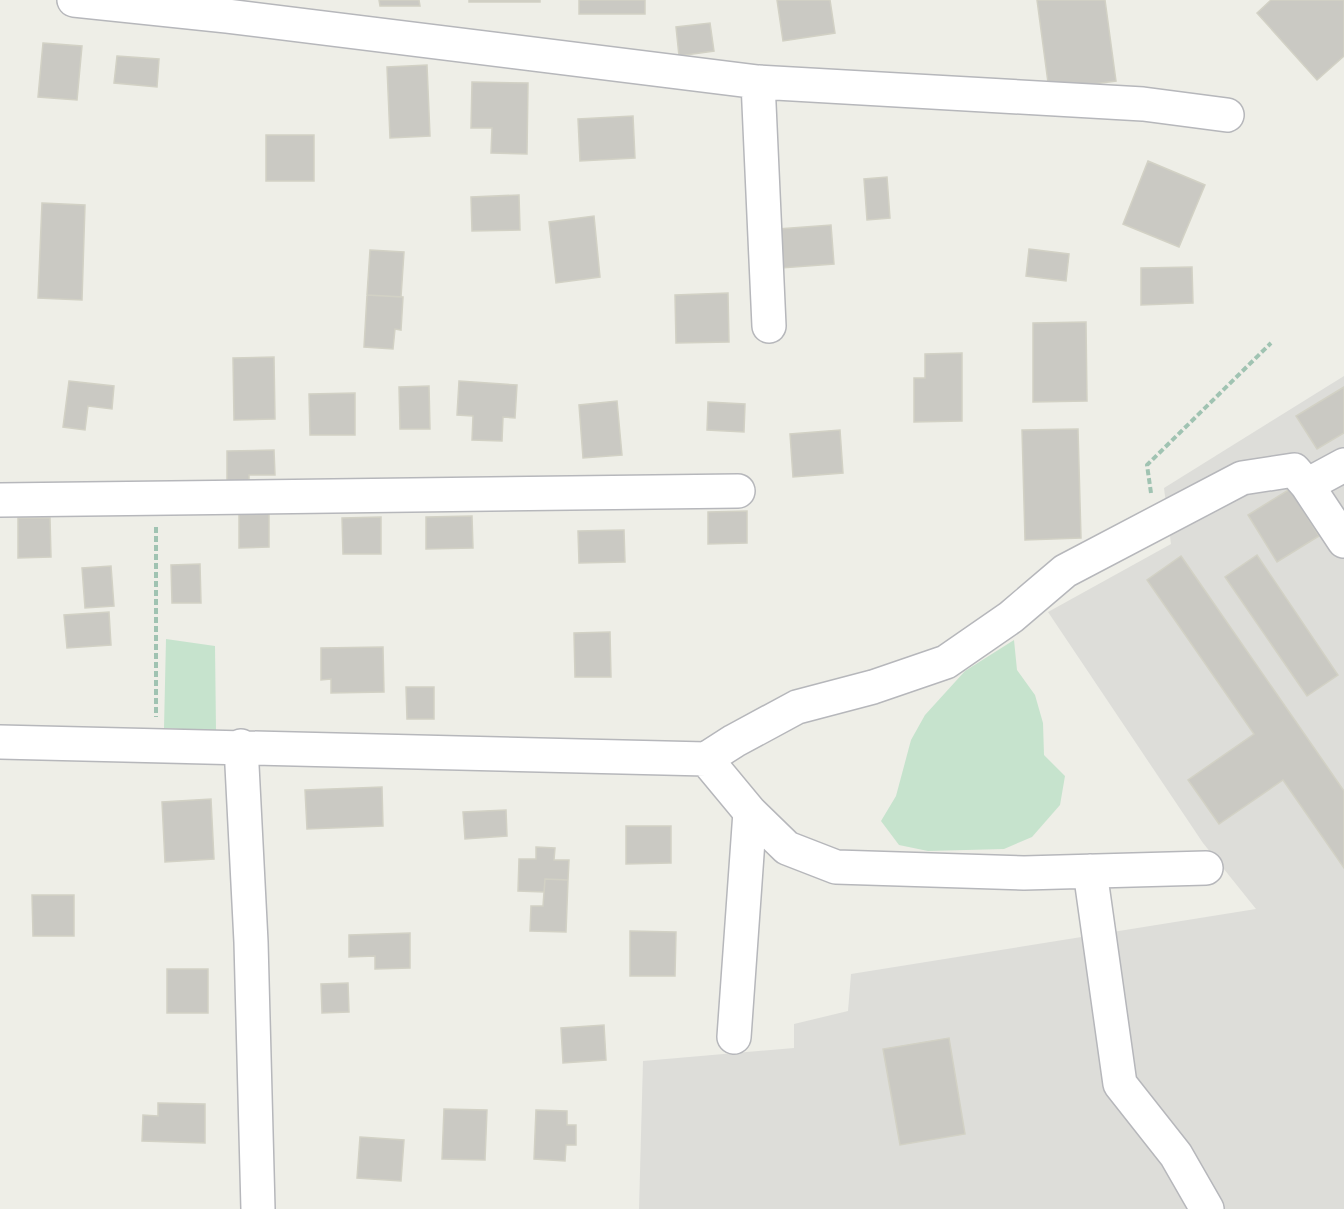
<svg xmlns="http://www.w3.org/2000/svg" width="1344" height="1209" viewBox="0 0 1344 1209" font-family="Arial,sans-serif">
	<style>
		.industrial { fill: #ddddd9 }
		.green { fill: #c6e3cd }
		.building { fill: #cac9c3; stroke: #d2d1c5; stroke-width: 1.5 }
		.lines { fill: none; stroke-linecap: round; stroke-linejoin: round }
		.minor-casing { stroke: #b6b7bb; stroke-width: 36 }
		.path { stroke: #a0c3b2; stroke-width: 4; stroke-dasharray: 6 3; stroke-linecap: butt }
		.minor { stroke: #fff; stroke-width: 33 }
	</style>
	<rect width="100%" height="100%" fill="#eeeee7"/>
	<!-- industrial -->
	<path class="industrial" d="M1344,376V1209H639L643,1061L794,1048V1024L848,1011L851,974L1256,909L1203,843L1048,612L1171,544L1164,488Z"/>
	<!-- green -->
	<path class="green" d="M166,639L215,646L216,731L164,728Z
		M1014,640L1017,670L1035,695L1043,723L1044,755L1065,776L1060,805L1032,837L1004,849L928,851L899,845L881,821L896,796L911,740L925,715L965,671Z"/>
	<!-- building -->
	<path class="building" d="M379,0H419L420,6H380Z
		M469,0H540V2H469Z
		M579,0H645V14H579Z
		M777,0H830L835,33L783,41Z
		M1037,0H1105L1116,81L1049,90Z
		M1271,0H1344V56L1317,80L1257,13Z
		M710,23L714,51L679,56L676,27Z
		M43,43L82,46L77,100L38,97Z
		M117,56L159,59L157,87L114,83Z
		M427,65L430,136L390,138L387,67Z
		M472,82L528,83L527,154L491,153L492,128H471Z
		M633,116L635,158L580,161L578,119Z
		M266,135H314V181H266Z
		M1148,161L1205,185L1179,247L1123,224Z
		M887,177L890,218L867,220L864,179Z
		M519,195L520,230L472,231L471,197Z
		M42,203L85,205L82,300L38,298Z
		M594,216L600,277L556,283L549,222Z
		M831,225L834,264L781,268L778,229Z
		M1029,249L1069,254L1066,281L1026,276Z
		M370,250L404,252L401,297L367,295Z
		M1192,267L1193,303L1141,305V268Z
		M728,293L729,342L676,343L675,295Z
		M367,295L403,297L401,330L395,329L393,349L364,347Z
		M1086,322L1087,401L1033,402V323Z
		M962,353V421L914,422V378H925V354Z
		M274,357L275,419L234,420L233,358Z
		M69,381L114,386L112,409L88,406L85,430L63,427Z
		M459,381L517,385L515,418L503,417L502,441L472,440L473,416L457,415Z
		M429,386L430,429H400L399,387Z
		M1344,387V433L1317,449L1296,416Z
		M355,393V435H310L309,394Z
		M617,401L622,455L583,458L579,405Z
		M708,402L745,404L744,432L707,430Z
		M1078,429L1081,538L1025,540L1022,430Z
		M840,430L843,473L793,477L790,434Z
		M274,450L275,475H249V483H227V451Z
		M1290,489L1319,536L1277,562L1248,515Z
		M747,511V543L708,544V512Z
		M269,513V547L239,548V514Z
		M472,516L473,548L426,549V517Z
		M381,517V554H343L342,518Z
		M18,518H50L51,557L18,558Z
		M624,530L625,562L579,563L578,531Z
		M1257,555L1338,675L1307,696L1225,577Z
		M1181,556L1344,791V868L1283,780L1219,824L1188,780L1254,734L1147,580Z
		M200,564L201,603H172L171,565Z
		M111,566L114,606L85,608L82,568Z
		M109,612L111,645L67,648L64,615Z
		M610,632L611,677H575L574,633Z
		M383,647L384,692L331,693V679L321,680V648Z
		M406,687H434V719H407Z
		M382,787L383,826L307,829L305,790Z
		M211,799L214,859L165,862L162,802Z
		M506,810L507,836L465,839L463,812Z
		M626,826H671V863L626,864Z
		M536,847L555,848L554,860H569L568,880L545,879L544,892L518,891L519,859H536Z
		M545,879L568,880L566,932L530,931L531,906H543Z
		M32,895H74V936H33Z
		M630,931L676,932L675,976H630Z
		M410,933V968L375,969V956L349,957V935Z
		M167,969H208V1013H167Z
		M348,983L349,1012L322,1013L321,984Z
		M604,1025L606,1060L563,1063L561,1028Z
		M949,1038L965,1134L900,1145L883,1049Z
		M158,1103L205,1104V1143L142,1141L143,1115L158,1116Z
		M444,1109L487,1110L485,1160L442,1159Z
		M536,1110L567,1111V1125H576V1145H566L565,1161L534,1159Z
		M360,1137L404,1140L401,1181L357,1178Z"/>
	<g class="lines">
		<!-- minor casing -->
		<g class="minor-casing">
			<path id="minor" d="M74,0L227,16L758,82L1143,104L1227,115
				M758,82L769,326
				M1307,485L1344,541
				M0,500L738,491
				M0,742L706,759L734,741L797,707L873,687L946,662L1011,617L1065,571L1242,478L1294,470L1307,485L1344,465
				M241,746L251,942L258,1209
				M706,759L750,812L787,848L836,867L1024,873L1206,868
				M1090,871L1120,1084L1176,1155L1207,1209
				M734,1037L750,812"/>
		</g>
		<!-- path -->
		<path class="path" d="M1151,493L1147,465L1271,343
			M156,527V717"/>
		<!-- minor -->
		<use href="#minor" class="minor"/>
	</g>
</svg>
